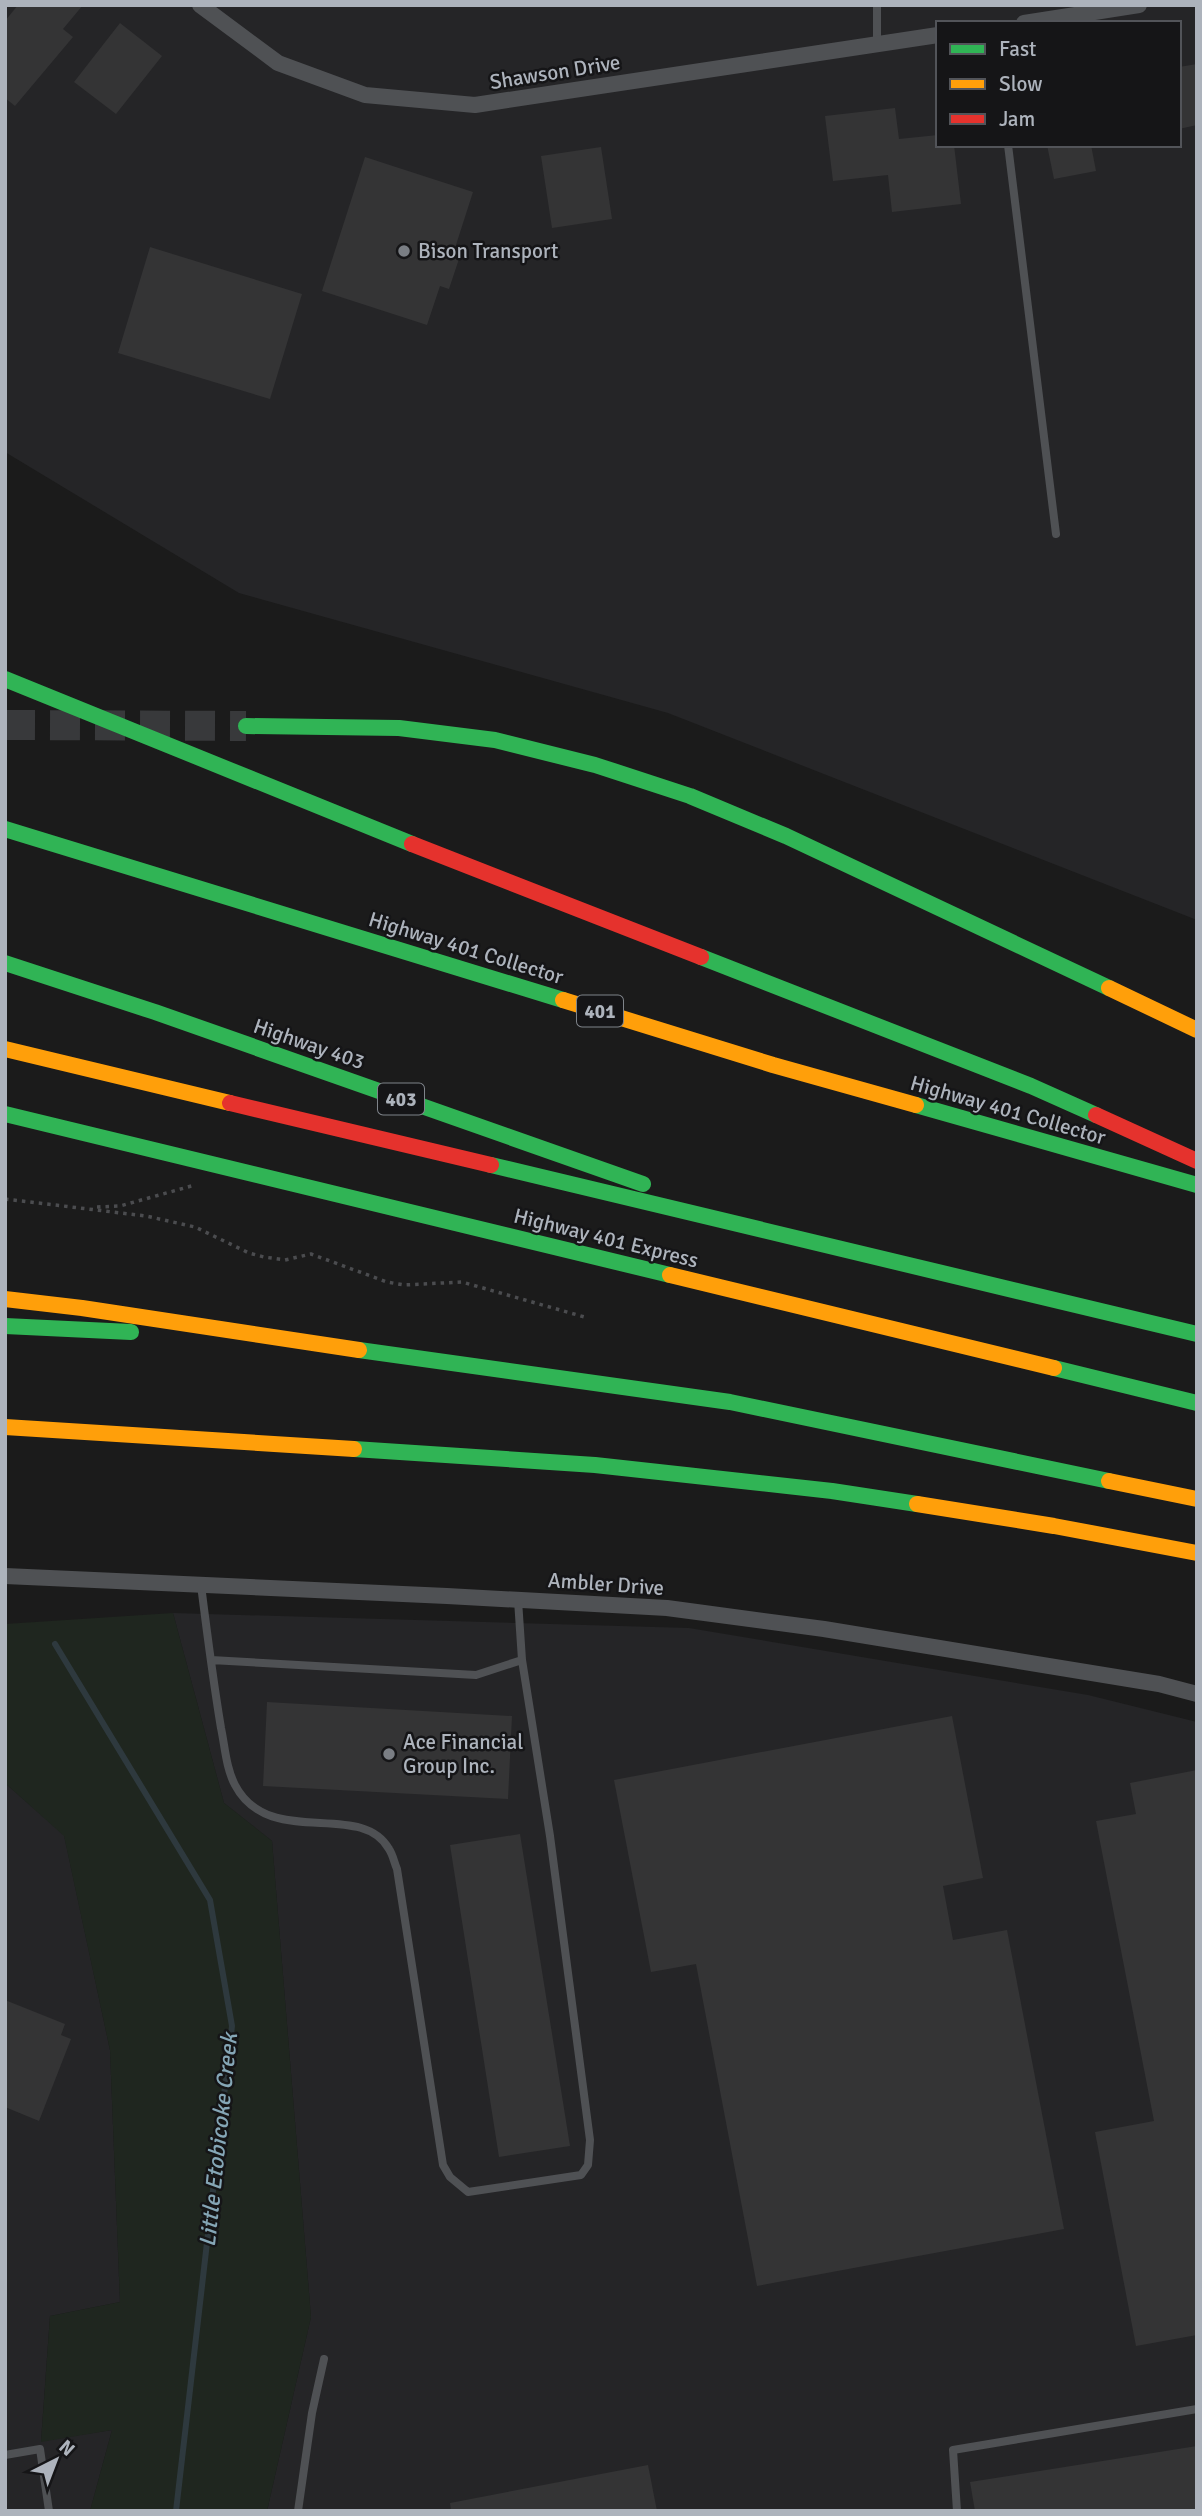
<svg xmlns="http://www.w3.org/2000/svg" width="1202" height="2516" viewBox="0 0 1202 2516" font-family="Signika,sans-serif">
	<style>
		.built { fill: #252527; fill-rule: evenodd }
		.green { fill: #1f261f }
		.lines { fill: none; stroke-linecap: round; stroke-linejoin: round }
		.stream { stroke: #2e393e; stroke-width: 6 }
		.building { fill: #343435 }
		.highway-tunnel { stroke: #38393b; stroke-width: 30; stroke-dasharray: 30 15; stroke-linecap: butt }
		.path { stroke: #4b4c4f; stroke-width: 3.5; stroke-dasharray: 3.5 5; stroke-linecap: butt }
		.lane { stroke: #4f5154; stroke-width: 8 }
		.street { stroke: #4f5154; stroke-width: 16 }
		.fast { stroke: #30b455; stroke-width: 16 }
		.slow { stroke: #ff9f0a; stroke-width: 16 }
		.jam { stroke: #e5322d; stroke-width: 16 }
		.poi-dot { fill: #7a7e84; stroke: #151517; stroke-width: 2.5 }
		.labels { text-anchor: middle; stroke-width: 5; stroke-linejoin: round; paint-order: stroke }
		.shield { fill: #151517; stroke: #7f848a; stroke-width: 2 }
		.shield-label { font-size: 19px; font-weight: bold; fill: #adb3bc }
		.street-label { font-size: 21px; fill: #adb3bc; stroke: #151517 }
		.poi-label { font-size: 21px; fill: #adb3bc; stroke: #151517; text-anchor: start }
		.water-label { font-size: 23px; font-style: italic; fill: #85a6b6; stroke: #151517 }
	</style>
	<rect width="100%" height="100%" fill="#1b1b1b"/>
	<!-- built -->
	<path class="built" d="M5,5H1197V920L668,713L239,593L5,452ZM938,23H1179V145H938Z
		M173,1613L689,1628L1088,1695L1197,1722V2511H267L311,2317L272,1841L224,1803Z
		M5,1783L64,1835L110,2050L120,2302L50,2316L41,2441L112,2430L90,2511H5Z"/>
	<!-- green -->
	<path class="green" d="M173,1613L224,1803L272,1841L311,2317L267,2511H90L112,2430L41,2442L50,2316L120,2302L110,2050L64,1836L5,1783V1624Z"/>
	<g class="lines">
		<!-- stream -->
		<path class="stream" d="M55,1644L210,1900L232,2026L176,2511"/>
	</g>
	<!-- building -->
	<path class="building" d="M18,5H83L63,29L73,37L15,106L5,98V21Z
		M120,23L162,56L116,114L74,82Z
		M1197,64V125L1179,129V67Z
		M895,108L899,139L938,135V145H954L961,204L892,212L888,175L833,181L825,116Z
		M1047,145H1091L1096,171L1054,179Z
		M601,147L612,219L552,228L541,156Z
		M365,157L473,192L455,248L462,250L449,289L440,286L427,325L322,291Z
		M150,247L302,294L270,399L118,353Z
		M267,1702L512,1716L508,1799L263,1786Z
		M952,1716L983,1878L943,1886L953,1940L1007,1930L1064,2229L757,2286L696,1964L651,1972L614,1780Z
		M1197,1770V2335L1136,2346L1095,2132L1154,2121L1096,1821L1136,1814L1130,1783Z
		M520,1834L570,2146L499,2157L450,1845Z
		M5,2000L65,2024L61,2035L71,2039L39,2121L5,2107Z
		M1197,2446V2511H975L970,2482Z
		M648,2465L657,2511H451L450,2503Z"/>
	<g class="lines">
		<!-- highway-tunnel -->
		<path class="highway-tunnel" d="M5,725L246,726"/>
		<!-- path -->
		<path class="path" d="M5,1199L146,1216L195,1227L249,1253L264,1257L285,1260L311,1254L387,1282L404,1285L462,1282L588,1318
			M97,1207L120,1206L195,1185"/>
		<!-- lane -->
		<path class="lane" d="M877,5V45
			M1008,145L1056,534
			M201,1585C207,1633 213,1680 221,1728C225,1747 226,1768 235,1785C269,1850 361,1799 389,1849C393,1855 394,1862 397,1869L443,2165L450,2177L468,2192L581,2175L588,2165L590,2140L550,1836L522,1660L518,1600
			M211,1660L476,1675L522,1660
			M5,2455L40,2449L49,2511
			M298,2511L312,2413L324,2359
			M957,2511L953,2450L1197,2409"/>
		<!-- street -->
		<path class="street" d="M200,5L278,63L365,95L475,105L938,35
			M1024,23L1139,5
			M5,1576L447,1596L667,1608L824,1629L1159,1684L1197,1694"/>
		<!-- fast -->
		<path class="fast" d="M5,679L412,844
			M246,726L399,728L495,740L595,765L690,796L786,836L1109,988
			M5,829L563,1000
			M701,957L1031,1086L1096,1115
			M5,963L155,1012L643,1184
			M916,1105L1197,1185
			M5,1114L670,1275
			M491,1165L1197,1334
			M5,1326L131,1332
			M359,1350L730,1402L1109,1481
			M1054,1368L1197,1403
			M354,1449L595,1465L832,1491L917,1504"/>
		<!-- slow -->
		<path class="slow" d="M1109,988L1197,1030
			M563,1000L773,1065L916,1105
			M5,1049L230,1103
			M670,1275L1054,1368
			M5,1299L82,1308L359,1350
			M5,1427L354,1449
			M1109,1481L1197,1499
			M917,1504L1054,1526L1197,1553"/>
		<!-- jam -->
		<path class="jam" d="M412,844L701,957
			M230,1103L491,1165
			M1096,1115L1197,1161"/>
	</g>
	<!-- markers -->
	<g class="poi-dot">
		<circle cx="404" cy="251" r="7"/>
		<circle cx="389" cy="1754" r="7"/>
	</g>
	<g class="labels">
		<!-- shield labels -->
		<g class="shield">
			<rect x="577" y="995.5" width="46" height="31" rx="5"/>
			<rect x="378" y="1083.5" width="46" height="31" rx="5"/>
		</g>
		<g class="shield-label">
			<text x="600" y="1018">401</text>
			<text x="401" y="1106">403</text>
		</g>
		<!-- street labels -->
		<g class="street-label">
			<text transform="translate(555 72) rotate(-9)" y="7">Shawson Drive</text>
			<text transform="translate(466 948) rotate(17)" y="7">Highway 401 Collector</text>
			<text transform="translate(309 1044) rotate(19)" y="7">Highway 403</text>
			<text transform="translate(1008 1110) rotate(16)" y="7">Highway 401 Collector</text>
			<text transform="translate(606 1238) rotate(14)" y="7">Highway 401 Express</text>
			<text transform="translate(606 1584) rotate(4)" y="7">Ambler Drive</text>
		</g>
		<!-- poi labels -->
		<g class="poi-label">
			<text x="418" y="258">Bison Transport</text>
			<text x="403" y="1749">Ace Financial<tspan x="403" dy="24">Group Inc.</tspan></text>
		</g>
		<!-- water labels -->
		<g class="water-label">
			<text transform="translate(218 2140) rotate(-84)" y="8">Little Etobicoke Creek</text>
		</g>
	</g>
	<!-- border -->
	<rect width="1202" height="2516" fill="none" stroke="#adb3bc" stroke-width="14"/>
	<!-- legend -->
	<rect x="936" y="21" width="245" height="126" fill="#151517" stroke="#525459" stroke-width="2"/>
	<rect x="950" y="44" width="35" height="10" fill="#30b455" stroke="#525459" stroke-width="2"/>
	<text x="999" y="56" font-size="21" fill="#adb3bc">Fast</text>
	<rect x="950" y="79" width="35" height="10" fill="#ff9f0a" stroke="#525459" stroke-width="2"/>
	<text x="999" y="91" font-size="21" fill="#adb3bc">Slow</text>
	<rect x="950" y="114" width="35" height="10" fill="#e5322d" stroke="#525459" stroke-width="2"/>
	<text x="999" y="126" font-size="21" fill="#adb3bc">Jam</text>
	<!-- north arrow -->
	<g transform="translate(56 2460) rotate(42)" stroke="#151517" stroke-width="5" paint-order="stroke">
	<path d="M0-5L12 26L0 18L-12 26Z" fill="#adb3bc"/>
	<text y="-10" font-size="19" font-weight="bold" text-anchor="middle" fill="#adb3bc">N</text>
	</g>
</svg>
